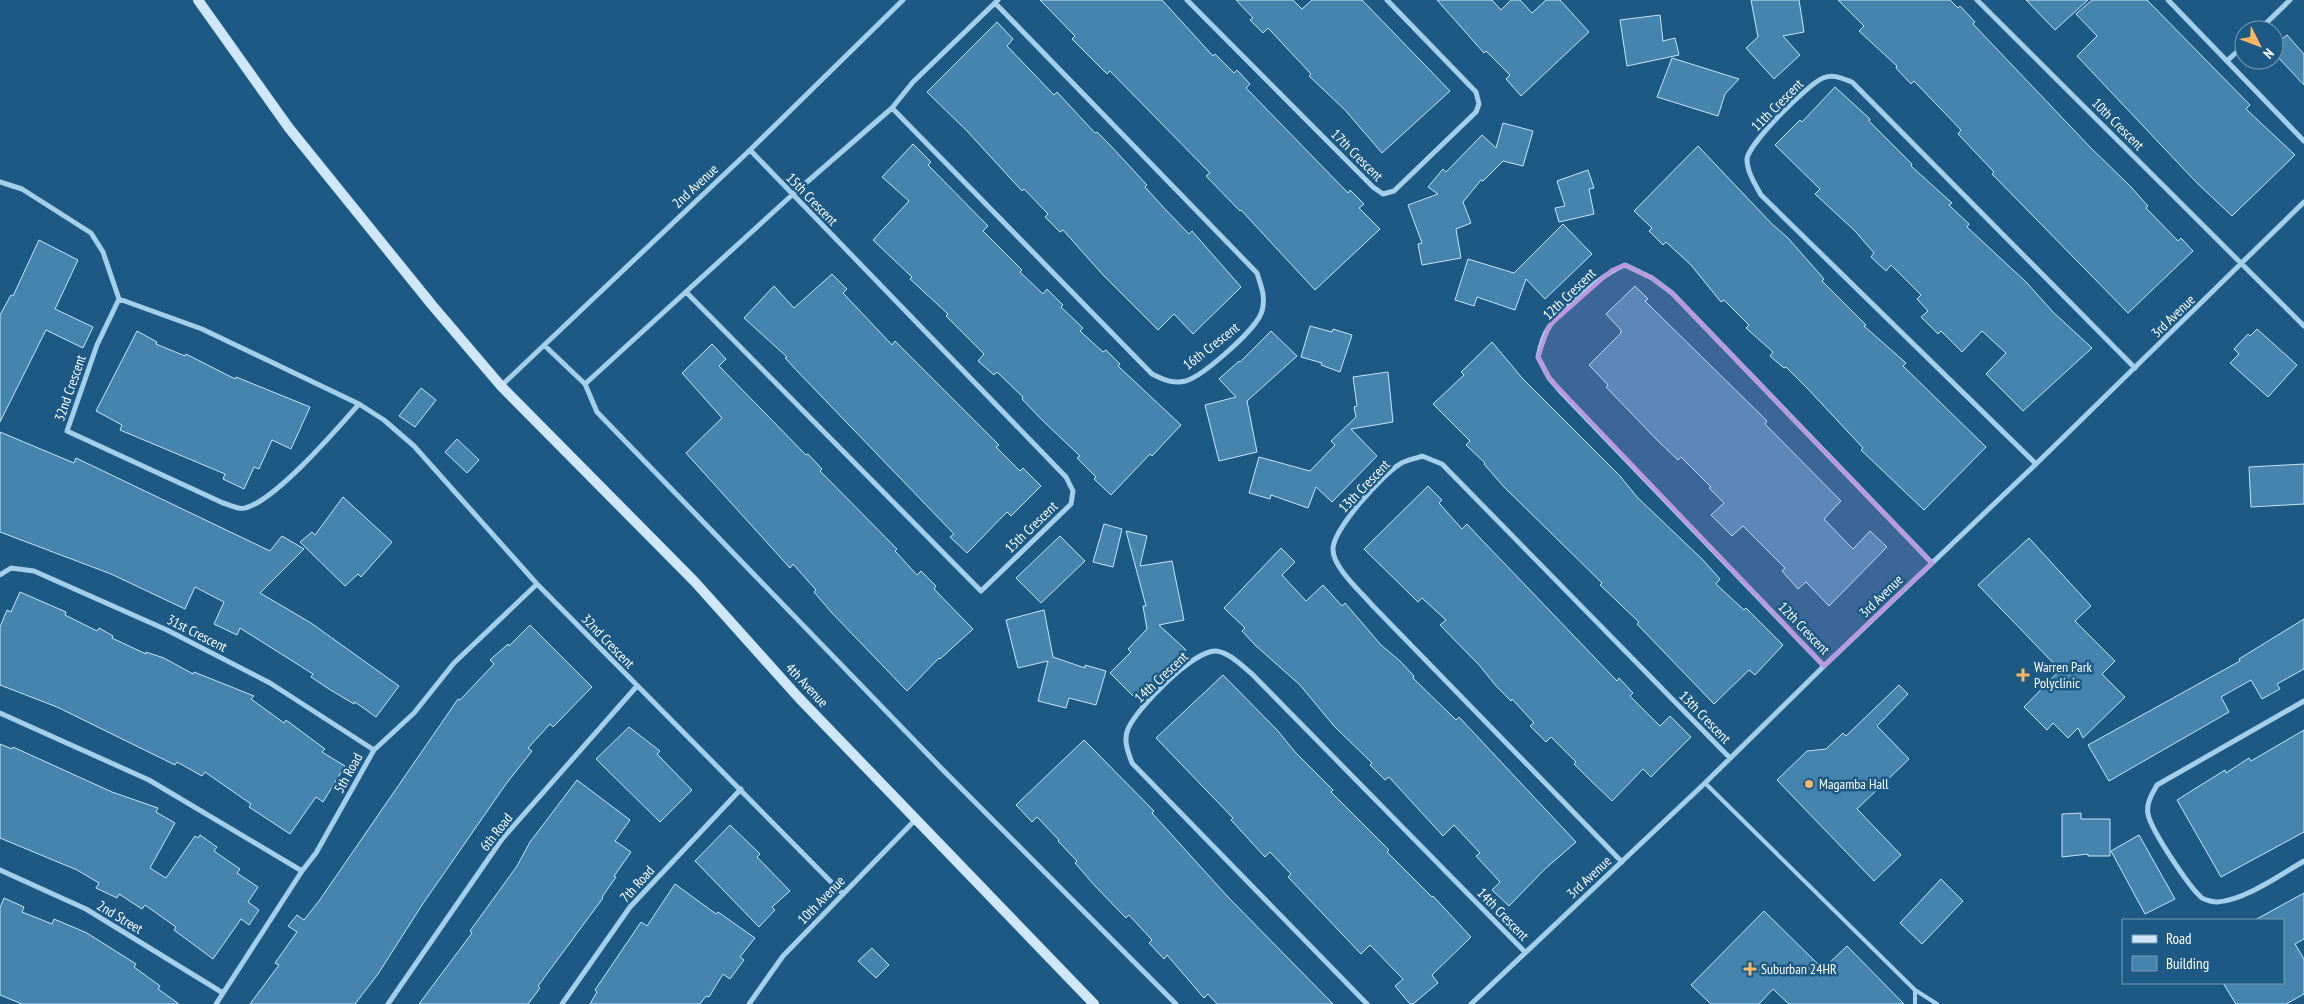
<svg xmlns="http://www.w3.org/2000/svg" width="2304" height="1004" viewBox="0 0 2304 1004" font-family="'PT Sans Narrow',sans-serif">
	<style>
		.building { fill: #4484ae; stroke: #c8e5f8 }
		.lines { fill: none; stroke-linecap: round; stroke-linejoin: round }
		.lane { stroke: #a3cfeb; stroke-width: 4 }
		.street { stroke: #a3cfeb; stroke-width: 5 }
		.secondary { stroke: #cfe7f8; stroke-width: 10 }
		.marked { fill: #bd96df; fill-opacity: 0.2; stroke: #bd96df; stroke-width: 4; stroke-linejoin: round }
		.poi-dot { fill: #fcb760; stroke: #1c5a85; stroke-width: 2 }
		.labels { text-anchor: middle; stroke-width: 5; stroke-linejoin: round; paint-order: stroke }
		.street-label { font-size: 14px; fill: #fff; stroke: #1c5a85 }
		.poi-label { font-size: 14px; fill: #fff; stroke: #1c5a85; text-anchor: start }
	</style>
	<rect width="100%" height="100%" fill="#1c5a85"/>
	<!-- building -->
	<path class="building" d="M1040,0H1162L1213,56L1215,54L1234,73L1237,70L1250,84L1246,88L1348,193L1350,190L1364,204L1359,208L1380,229L1315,290L1241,210L1240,211L1206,176L1210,173L1110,71L1107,74L1072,39L1075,36Z
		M1236,0H1293L1302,9L1312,0H1362L1450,91L1382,153L1345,110L1309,76L1311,74L1268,28L1263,33L1250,20L1253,18Z
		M1437,0H1492L1501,10L1511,0H1520L1532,13L1546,0H1560L1589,32L1521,96L1506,79L1510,75L1486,51L1484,53Z
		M1751,0H1799L1804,32L1783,36L1800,55L1774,79L1746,48L1758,37Z
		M1838,0H1950L1958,8L1960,6L1975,22L1973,24L2090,147L2130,186L2148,206L2146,208L2178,241L2181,238L2193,251L2128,313L1992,174L1994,172L1958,134L1961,130L1914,81L1911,84L1896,68L1897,66L1859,31L1864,26Z
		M2026,0H2088L2055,30Z
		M2092,0H2147L2250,105L2246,109L2295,155L2232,216L2196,182L2077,56L2097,36L2076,14Z
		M1660,15L1663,41L1675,38L1679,55L1627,66L1620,20Z
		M997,22L1013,39L1007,46L1054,95L1057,92L1095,133L1097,132L1110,145L1147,185L1145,187L1164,208L1189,234L1192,231L1241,287L1193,334L1174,314L1158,330L1103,275L1063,230L1060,232L1045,217L1048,214L1024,189L1022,191L967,131L927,92Z
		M2287,35L2304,54V85L2274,53V46Z
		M1672,58L1739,79L1725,94L1718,116L1657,97Z
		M1835,87L1870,119L1869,121L1912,164L1911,166L1952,203L1949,205L1969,224L1967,227L2026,282L2053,312L2092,348L2023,411L1986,374L2006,353L1982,331L1962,352L1941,331L1938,334L1921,317L1928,311L1917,299L1921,295L1891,265L1886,271L1871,257L1874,253L1855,231L1815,194L1820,189L1775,145L1800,120L1802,122Z
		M1503,123L1533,131L1523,166L1503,161L1483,181L1481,180L1463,202L1471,223L1456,229L1461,258L1422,265L1418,244L1422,243L1408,205L1438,194L1428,187L1443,169L1446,172L1482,135L1496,148Z
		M913,144L931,162L928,165L988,226L983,231L1022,270L1020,272L1043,294L1047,289L1063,305L1061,307L1083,328L1080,331L1103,352L1106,350L1120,364L1118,366L1181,425L1152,456L1150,454L1111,495L1094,479L1096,477L1077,458L1080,456L1042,420L1022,399L1023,397L997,372L994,375L978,361L984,354L946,316L948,314L910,279L912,277L873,240L909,201L882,177Z
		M1698,146L1772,224L1788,238L1824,279L1822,281L1866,325L1864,326L1906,363L1903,366L1986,447L1924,510L1861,450L1863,448L1808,389L1786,367L1784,368L1770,356L1773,352L1746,328L1749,325L1724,300L1721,302L1691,265L1666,242L1663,245L1649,231L1652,228L1634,211Z
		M1588,170L1594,188L1589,189L1594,214L1559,222L1555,208L1565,206L1557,181Z
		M1563,224L1592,254L1545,299L1526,279L1515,310L1477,297L1474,306L1455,300L1468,259L1514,273Z
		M39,240L78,260L55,309L93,327L83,348L46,330L0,422V315L11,295L13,296Z
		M832,274L847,289L843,293L892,345L895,341L999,445L996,447L1020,471L1023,468L1041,486L1011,516L1007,512L967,553L950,537L954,534L799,373L785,358L787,357L744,318L774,286L794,308Z
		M1635,286L1648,299L1645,301L1767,421L1765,424L1841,501L1824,519L1853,549L1870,531L1887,547L1829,606L1806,582L1798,589L1782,571L1785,568L1743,526L1732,536L1711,515L1724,503L1709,488L1711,487L1681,457L1678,460L1658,441L1606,387L1608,385L1589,365L1621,333V330L1606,314Z
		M1310,326L1332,332L1333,329L1352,335L1340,372L1321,365L1322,363L1301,357Z
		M2257,329L2297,365L2268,397L2230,363L2239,354L2234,349L2248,334L2250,336Z
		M137,331L157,342L156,344L185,356L186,354L235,379L236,377L310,407L291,449L272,440L259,469L254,467L244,489L223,479L225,474L120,430L122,425L96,411Z
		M1271,331L1297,356L1247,401L1257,452L1219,461L1205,405L1236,397L1219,379L1239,361L1240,362Z
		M1492,342L1523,379L1620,476L1637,497L1703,560L1720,579L1716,584L1744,610L1746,608L1783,645L1755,675L1749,670L1714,704L1637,624L1639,622L1600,585L1602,583L1503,486L1484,464L1485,463L1466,445L1470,441L1433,404L1464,375L1461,372Z
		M712,344L726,359L719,366L806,455L808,454L822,469L820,471L897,549L895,551L917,575L921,571L936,586L934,589L973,629L940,659L939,658L907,691L832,613L814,592L816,590L793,564L790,568L686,453L722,418L682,373Z
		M1388,372L1393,422L1351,429L1377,456L1332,502L1316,487L1308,508L1271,495L1270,499L1249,493L1259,457L1310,471L1335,445L1331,441L1356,417L1354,407L1357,406L1353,377Z
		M421,388L436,400L415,427L399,416Z
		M0,432L74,463L76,458L270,551L282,536L304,549L260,593L311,623L399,686L376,717L355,702L354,704L329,689L311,677L313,674L240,628L237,635L214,624L224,602L195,587L185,609L111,574L0,532Z
		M457,439L479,460L467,473L445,452Z
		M2304,464V504L2251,507L2249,467Z
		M1428,486L1442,500L1439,503L1462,529L1467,524L1481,539L1617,681L1619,678L1633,693L1630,696L1660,726L1670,716L1691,737L1651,777L1643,769L1612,801L1589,779L1574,764L1576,762L1551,737L1546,742L1530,726L1534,723L1512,699L1511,701L1496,686L1480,666L1440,625L1446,620L1422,598L1418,602L1364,549Z
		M343,497L392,542L361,577L358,574L345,586L300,542L312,532L315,535Z
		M1104,524L1122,529L1113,567L1093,562Z
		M1126,531L1147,536L1140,566L1172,561L1184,620L1159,625L1186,650L1136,699L1110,673L1131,652L1128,649L1147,629L1143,606H1146Z
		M1060,536L1085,561L1041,603L1016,578Z
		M2029,538L2091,606L2075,621L2115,661L2102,674L2125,697L2083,738L2078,728L2068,738L2053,723L2047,730L2024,707L2060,670L1978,585Z
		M1281,548L1295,562L1282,575L1306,601L1323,585L1342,606L1345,603L1381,645L1400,661L1414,676L1413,678L1456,720L1459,717L1576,842L1545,869L1509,906L1492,890L1500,882L1476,856L1480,853L1454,825L1443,836L1389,777L1385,780L1370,765L1372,763L1334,726L1300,685L1255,645L1242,631L1245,628L1224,608Z
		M20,592L66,612L65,615L97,631L99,628L113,636L112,638L146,654V652L164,658L193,674L194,672L254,696L251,699L284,723L286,720L325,749L322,752L345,766L323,802L316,797L290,834L249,807L251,804L205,772L202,776L177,762L175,765L57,707L0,685V627L7,610L11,612Z
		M1044,610L1053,657L1085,668V665L1106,671L1096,705L1069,698L1066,708L1038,701L1048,661L1018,668L1006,620Z
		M2304,619V669L2277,684L2280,689L2262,699L2251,680L2221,697L2229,712L2109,781L2088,745L2240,661L2239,659Z
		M530,625L592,687L553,727L550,724L528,748L532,751L506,784L422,905L378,974L355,1004H250L279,965L275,963L297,932L288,926L297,915L304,920L319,901L458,699L460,700L494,664L490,660L508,644L509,646Z
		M1223,675L1278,731L1295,752L1333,790L1331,792L1389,850L1387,852L1432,897L1433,896L1471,937L1432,975L1438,983L1413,1004H1410L1395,986L1403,979L1370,945L1361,954L1288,877L1291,874L1270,852L1265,857L1231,820L1233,818L1156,738Z
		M1899,685L1908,694L1877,726L1909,759L1857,809L1901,855L1874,881L1777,780L1807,751L1826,749L1843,733L1846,736Z
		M629,727L660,751L657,754L692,790L660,822L596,759Z
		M2304,730V832L2221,877L2177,800L2225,770L2226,773L2249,758L2251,761Z
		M1084,740L1154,811L1152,813L1228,897L1333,1004H1217L1208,994L1204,998L1167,955L1164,959L1149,943L1152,940L1129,915L1126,918L1095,886L1075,863L1077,861L1058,841L1059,840L1037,817L1032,822L1016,805Z
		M0,744L12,749L13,747L112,792L158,808L156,812L175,823L150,868L166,878L195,836L198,838L200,835L217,847L214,851L240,869L237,873L258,887L248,902L259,910L249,925L241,919L213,959L174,930L176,927L145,905L142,909L119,894L117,898L96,888L99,883L77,870L0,838Z
		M577,780L630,820L615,841L631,852L614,876L616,877L602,897L603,898L538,986L540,988L528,1004H419L472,933L470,931L517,866L530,842Z
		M2081,813V819H2110V856H2088V854L2062,857V814Z
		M730,825L760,854L757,857L790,891L772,907L775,910L759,927L695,861Z
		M2139,835L2175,899L2145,914L2111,851Z
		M1941,879L1963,901L1922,944L1900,923Z
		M675,884L716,914L718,912L755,938L740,957L744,960L730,979L723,974L709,997L706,996L700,1004H590L597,992L595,990L641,922L647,926Z
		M2304,893V939L2295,944L2304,959V994L2286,1004H2236L2223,983H2283V920H2255Z
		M4,898L24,907L22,912L52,924L54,919L87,933L136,964L134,967L160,986L158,989L179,1004H22L0,995V908Z
		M1764,911L1823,969L1847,946L1904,1004H1789L1773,989L1759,1004H1711L1691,985Z
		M872,948L889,965L876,978L858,961Z"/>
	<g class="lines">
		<!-- lane -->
		<path class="lane" d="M1705,783L1915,990L1937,1004
			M1915,990V1004"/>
		<!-- street -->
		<path class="street" d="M998,0L913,82L892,108L792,195L585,384L597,412L942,769L1176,1004
			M1187,0L1373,187L1383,194L1394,191L1476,112L1479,104L1476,92L1387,0
			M1977,0L2304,326
			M2168,0L2304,141
			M2259,30L2290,0
			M2227,61L2244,45
			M892,108L1152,374C1164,380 1173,384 1186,381C1204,375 1257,329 1262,311C1266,297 1261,286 1257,273L995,3
			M0,182L22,189L91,233L103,252L119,299
			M687,293L981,591L1071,504L1073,491L1066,477L750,150
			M544,345L585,384
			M501,386L750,150L903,0
			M359,404C337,429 275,501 245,508C239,510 230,505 223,503L67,431L97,345L119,299L202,329L359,404L384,420L414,446L537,584L843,894
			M2036,464L1761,195C1755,184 1747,172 1747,159C1748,144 1808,84 1823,78C1834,74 1841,78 1852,82L2135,368
			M0,575L11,568L34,571L167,630L270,683L374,750
			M1824,666L1563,394L1549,378L1538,357C1540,347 1543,336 1549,327C1562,308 1604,273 1625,265L1652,278L1672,293L1932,563
			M2304,701L2157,785C2152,794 2146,803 2148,814C2151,830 2189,887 2202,898C2205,900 2213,902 2217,902C2245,900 2280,875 2304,861
			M0,713L149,780L302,871
			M1622,862L1372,605C1361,592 1333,567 1333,550C1332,530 1383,474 1400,464C1406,460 1415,459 1422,456L1442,464L1730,758
			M0,870L86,909L223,993
			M216,1004L302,871L316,853L374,750L414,713L454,663L537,584
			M388,1004L502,839L637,686
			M562,1004L630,907L741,789
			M749,1004L783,956L916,819
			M1367,1004L1132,763C1128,752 1123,740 1128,729C1136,709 1193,650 1216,651C1229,652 1242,666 1252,674L1525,952
			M1471,1004L1705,783L1824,666L2036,464L2304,202"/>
		<!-- secondary -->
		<path class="secondary" d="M198,0L289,128L432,305L501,386L695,582L799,698L1094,1004"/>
	</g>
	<!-- marked area -->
	<path class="marked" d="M1625,265L1652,278L1672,293L1932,563L1824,666L1549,378L1538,357L1549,326L1612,270Z"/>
	<!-- markers -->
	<g class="poi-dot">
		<path d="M2020.5 667.5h5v5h5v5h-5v5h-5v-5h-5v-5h5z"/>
		<circle cx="1809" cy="784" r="5"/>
		<path d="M1747.5 961.5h5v5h5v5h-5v5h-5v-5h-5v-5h5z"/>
	</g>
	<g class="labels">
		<!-- street labels -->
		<g class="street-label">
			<text transform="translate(1777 105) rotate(-45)" y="5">11th Crescent</text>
			<text transform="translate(2118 124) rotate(45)" y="5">10th Crescent</text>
			<text transform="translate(1357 155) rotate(45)" y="5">17th Crescent</text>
			<text transform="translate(695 186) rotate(-43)" y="5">2nd Avenue</text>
			<text transform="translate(812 199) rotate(46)" y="5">15th Crescent</text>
			<text transform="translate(1569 294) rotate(-44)" y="5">12th Crescent</text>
			<text transform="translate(2173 316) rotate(-44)" y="5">3rd Avenue</text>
			<text transform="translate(1211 346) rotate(-38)" y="5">16th Crescent</text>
			<text transform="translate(70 388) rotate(-71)" y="5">32nd Crescent</text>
			<text transform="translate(1364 486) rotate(-46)" y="5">13th Crescent</text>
			<text transform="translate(1031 527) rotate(-44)" y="5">15th Crescent</text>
			<text transform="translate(1881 596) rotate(-44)" y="5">3rd Avenue</text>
			<text transform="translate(1804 628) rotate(46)" y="5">12th Crescent</text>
			<text transform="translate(197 633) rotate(27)" y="5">31st Crescent</text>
			<text transform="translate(608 641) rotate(46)" y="5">32nd Crescent</text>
			<text transform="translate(1161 677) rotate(-43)" y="5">14th Crescent</text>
			<text transform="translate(807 685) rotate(47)" y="5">4th Avenue</text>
			<text transform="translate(1705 717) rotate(46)" y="5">13th Crescent</text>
			<text transform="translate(348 773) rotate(-61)" y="5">5th Road</text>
			<text transform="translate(496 832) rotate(-52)" y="5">6th Road</text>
			<text transform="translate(1589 877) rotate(-43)" y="5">3rd Avenue</text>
			<text transform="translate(637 884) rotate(-48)" y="5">7th Road</text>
			<text transform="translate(821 900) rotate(-46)" y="5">10th Avenue</text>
			<text transform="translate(1503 914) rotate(46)" y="5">14th Crescent</text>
			<text transform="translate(120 917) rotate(31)" y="5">2nd Street</text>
		</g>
		<!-- poi labels -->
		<g class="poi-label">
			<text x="2034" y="672">Warren Park<tspan x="2034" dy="16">Polyclinic</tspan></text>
			<text x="1819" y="789">Magamba Hall</text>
			<text x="1761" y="974">Suburban 24HR</text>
		</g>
	</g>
	<!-- legend -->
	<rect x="2122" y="919" width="162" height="65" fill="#1c5a85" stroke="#779cb6"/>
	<rect x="2132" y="935" width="25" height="8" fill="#cfe7f8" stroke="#779cb6"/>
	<text x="2166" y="944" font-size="15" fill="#ffffff">Road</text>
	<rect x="2132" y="956" width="25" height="15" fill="#4484ae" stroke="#779cb6"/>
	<text x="2166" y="969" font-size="15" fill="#ffffff">Building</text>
	<!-- north arrow -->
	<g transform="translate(2259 45) rotate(132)"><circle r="24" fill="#1c5a85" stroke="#779cb6"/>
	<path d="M0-4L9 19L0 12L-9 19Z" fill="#fcb760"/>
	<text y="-8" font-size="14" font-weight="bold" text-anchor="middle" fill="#ffffff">N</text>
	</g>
</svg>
